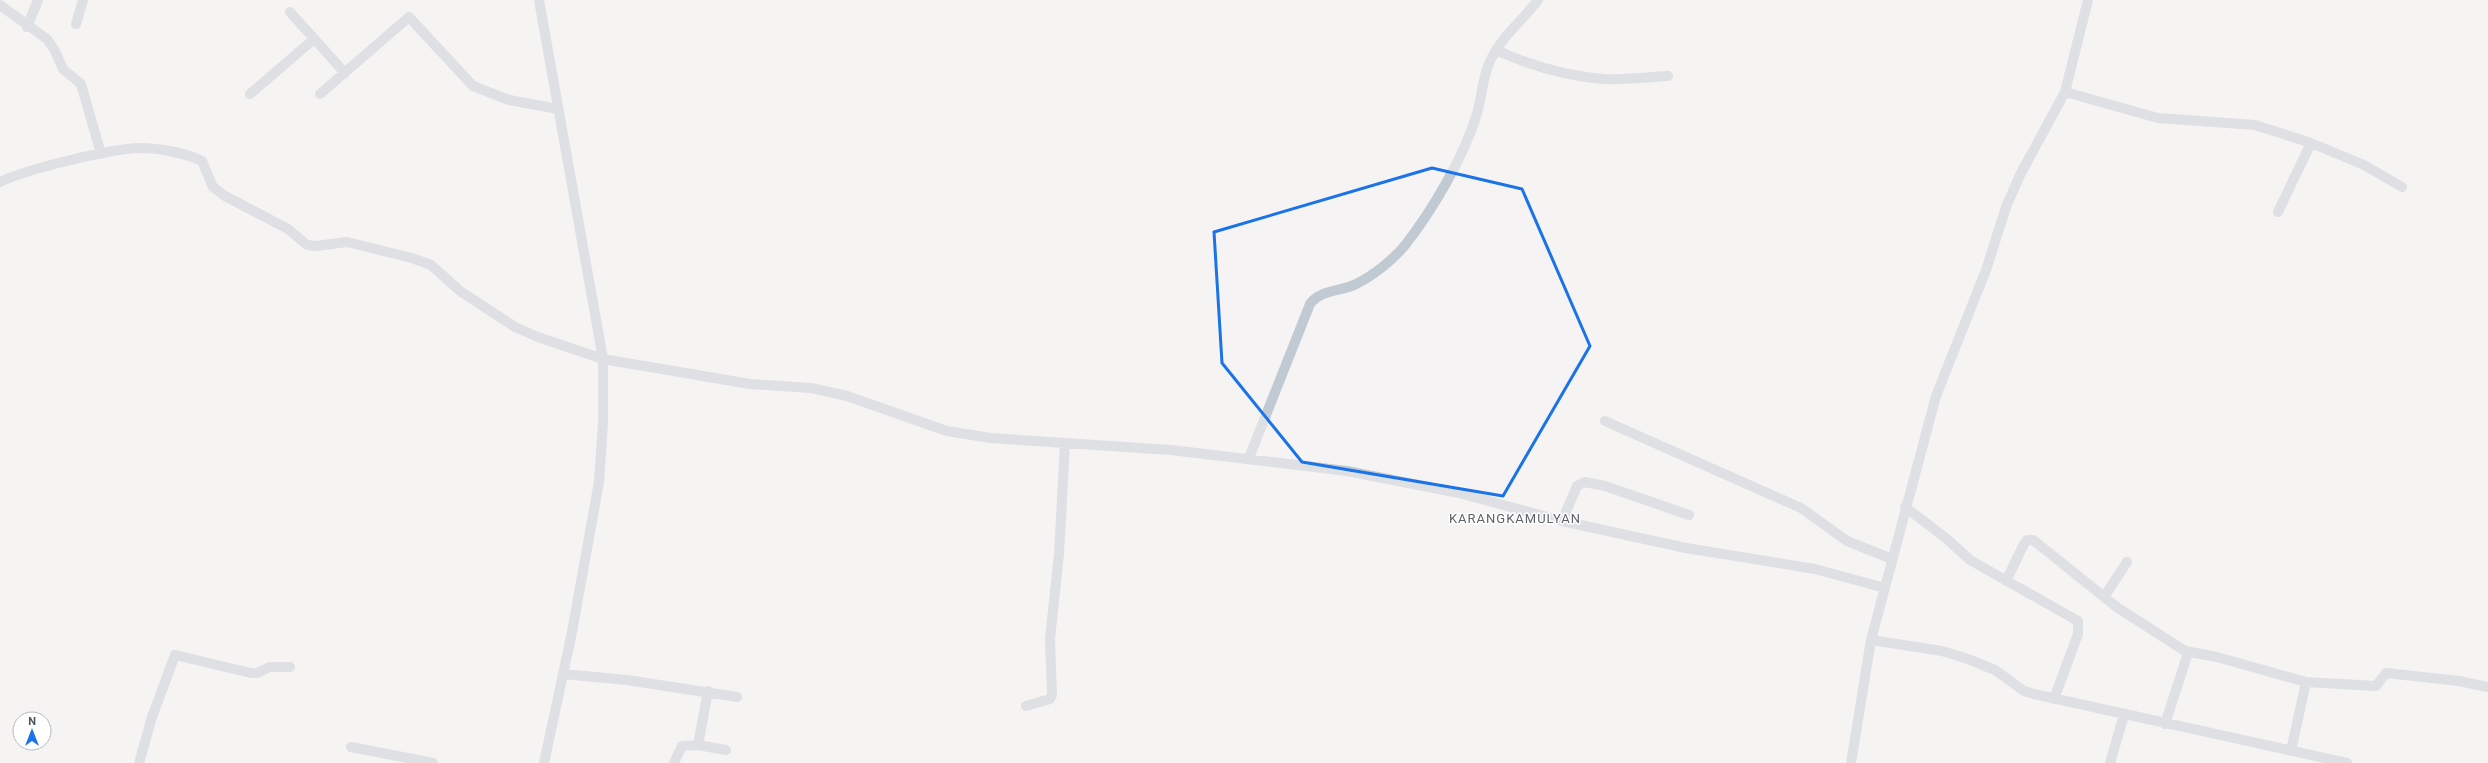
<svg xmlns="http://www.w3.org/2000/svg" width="2488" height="763" viewBox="0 0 2488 763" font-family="Roboto,sans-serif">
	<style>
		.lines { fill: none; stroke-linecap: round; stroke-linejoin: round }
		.street { stroke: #c1cad2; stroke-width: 10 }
		.marked { fill: none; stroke: #1a73e8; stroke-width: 3; stroke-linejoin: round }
		.labels { text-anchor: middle; stroke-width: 3; stroke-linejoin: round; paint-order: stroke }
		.quarter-label { font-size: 13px; letter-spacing: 1px; fill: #5f6368; stroke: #fff }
	</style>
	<rect width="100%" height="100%" fill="#f5f3f3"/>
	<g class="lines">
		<!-- street -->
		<path class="street" d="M539,0L603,359V422L599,482L572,632L544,763
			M0,5L47,39L54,49L63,69L81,84L101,154
			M290,12L345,73
			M76,24L83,0
			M27,27L38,0
			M1496,50C1529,65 1566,76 1603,79C1624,80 1647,77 1668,76
			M2065,92L2158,118L2255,125L2311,143L2364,165L2402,187
			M250,94L314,39
			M320,94L409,17L473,86L509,100L558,109
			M0,182C27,169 109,149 140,148C159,148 185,153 202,161L213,187L225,196L288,229L307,245L316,246L347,242L412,258L431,265L460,291L515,327L538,337L603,359L750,384L811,388L847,396L947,431L990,438L1171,450L1347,471L1459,493L1562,521L1686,548L1815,569L1885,588
			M2278,212L2311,143
			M1605,421L1801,508L1847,541L1892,559
			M1249,458L1310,304C1321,289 1341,292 1356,284C1373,276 1394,259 1406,244C1433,209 1462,160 1476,117C1482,99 1482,76 1491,59C1503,35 1523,20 1538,0
			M1905,507L1947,539L1970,560L2078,621V634L2054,699
			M1562,521L1577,486L1585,482L1605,486L1689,515
			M2006,581L2024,544L2027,540H2033L2118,608L2185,651L2217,657L2306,682L2291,751
			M2104,597L2127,562
			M1871,640L1942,651L1968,659L1995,670L2024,691L2034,694L2347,763
			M563,674L627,680L737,697
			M2306,682L2376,686L2386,673L2459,681L2488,687
			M708,691L698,745L726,750
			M1026,706L1050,699L1052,695L1050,639L1059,554L1065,444
			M2165,724L2188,653
			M351,747L433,763
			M139,763L152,717L175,655L251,673H257L270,667H290
			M674,763L682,746L698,745
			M1851,763L1871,640L1936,396L1986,270L2006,207L2020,175L2065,92L2088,0
			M2110,763L2124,715"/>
	</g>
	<!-- marked area -->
	<path d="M0 0H2488V763H0ZM1432,168L1522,189L1590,346L1503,496L1302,462L1222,363L1214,232Z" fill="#f5f3f3" fill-opacity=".55" fill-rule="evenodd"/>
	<path class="marked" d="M1432,168L1522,189L1590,346L1503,496L1302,462L1222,363L1214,232Z"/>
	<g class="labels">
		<!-- quarter labels -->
		<g class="quarter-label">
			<text x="1515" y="523">KARANGKAMULYAN</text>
		</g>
	</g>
	<!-- north arrow -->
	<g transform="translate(32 731)"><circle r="19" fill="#ffffff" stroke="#b7bbc0"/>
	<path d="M0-3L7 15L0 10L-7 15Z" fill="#1a73e8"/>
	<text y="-6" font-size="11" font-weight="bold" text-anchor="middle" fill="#4a5661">N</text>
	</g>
</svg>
